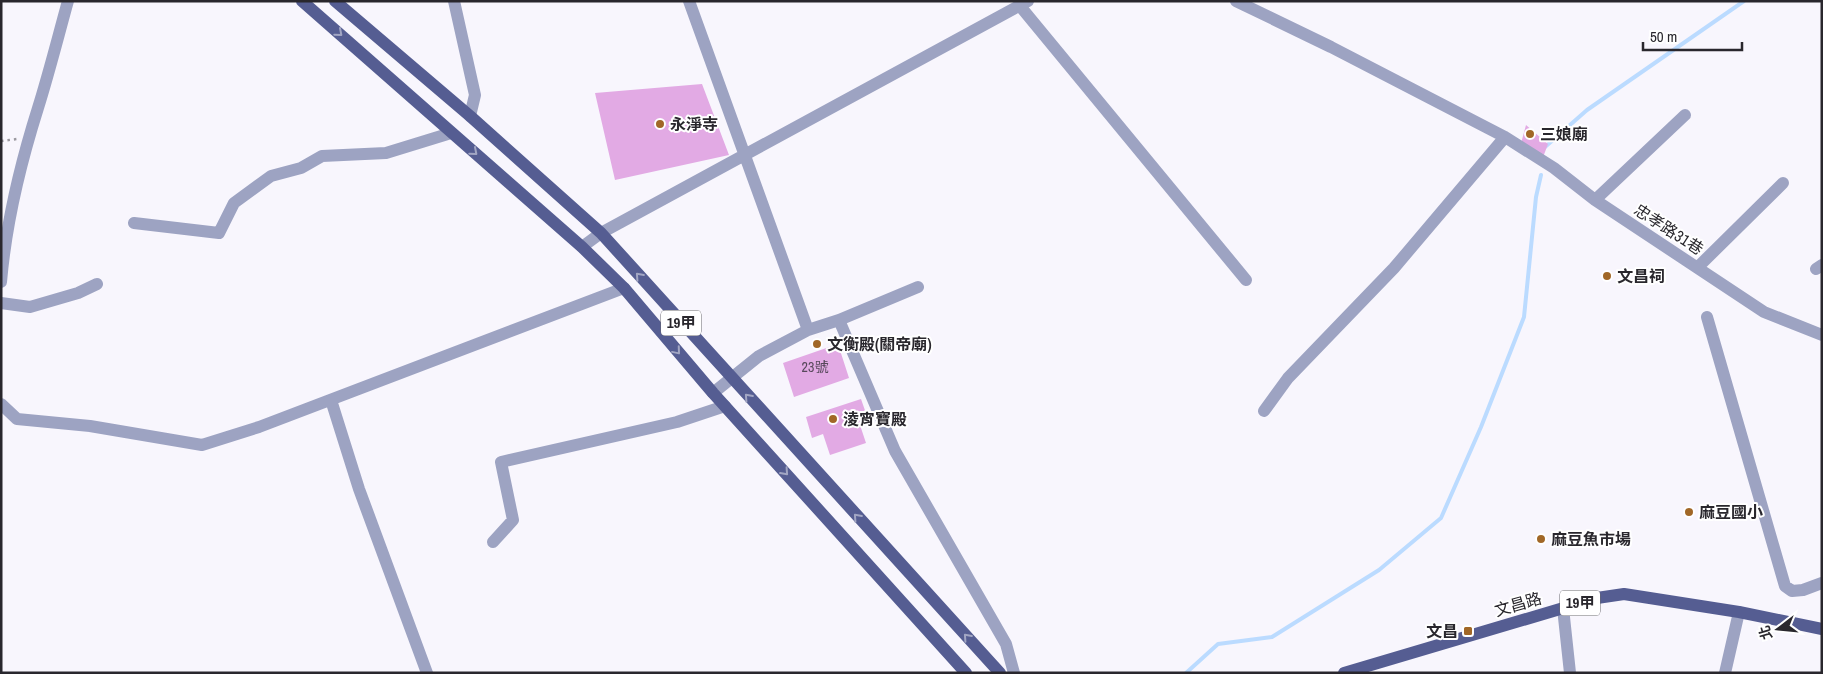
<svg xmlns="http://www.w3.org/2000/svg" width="1823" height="674" viewBox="0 0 1823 674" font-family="'Archivo Narrow','Noto Sans TC',sans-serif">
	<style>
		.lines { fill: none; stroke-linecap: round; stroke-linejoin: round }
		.stream { stroke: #bbdbff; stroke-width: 4 }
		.building { fill: #e2aae4 }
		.path { stroke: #9b99a0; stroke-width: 2.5; stroke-dasharray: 2.5 4; stroke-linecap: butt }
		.minor { stroke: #9da3c2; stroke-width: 12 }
		.major { stroke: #555d92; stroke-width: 12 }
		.oneway { stroke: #a2a6c3 }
		.poi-dot { fill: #a16727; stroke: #fff; stroke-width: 2 }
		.labels { text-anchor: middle; stroke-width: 4; stroke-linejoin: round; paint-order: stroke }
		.number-label { font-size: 14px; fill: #57485b }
		.shield { fill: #fff; stroke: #69686c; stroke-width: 1 }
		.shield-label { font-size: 15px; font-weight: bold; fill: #29272d }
		.poi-label { font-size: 16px; font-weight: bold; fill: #29272d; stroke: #fff; text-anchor: start }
		.street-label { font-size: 16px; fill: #29272d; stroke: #fff }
	</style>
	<rect width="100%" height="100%" fill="#f8f6fd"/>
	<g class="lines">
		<!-- stream -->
		<path class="stream" d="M1545,147L1587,110L1744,1
			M1186,673L1218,644L1272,637L1379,570L1441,518L1481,427L1524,317L1536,197L1541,175"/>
	</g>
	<!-- building -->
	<path class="building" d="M702,84L729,155L615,180L595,93Z
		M1526,125L1548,144L1542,160L1520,147Z
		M838,344L849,378L794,397L783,363Z
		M861,399L868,419L859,422L866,443L830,455L823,434L812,438L806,417Z"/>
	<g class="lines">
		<!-- path -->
		<path class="path" d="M1,141L17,139"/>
		<!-- minor -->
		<path class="minor" d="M454,1L475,95L470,116
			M689,1L808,330
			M1236,1L1331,47L1505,137L1554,168L1595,200L1764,312L1822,335
			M1020,6L1246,280
			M1595,200L1685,115
			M134,223L219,233L234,203L271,176L301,168L322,156L386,153L451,133
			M582,247L601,233L1028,1
			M1698,267L1783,183
			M1816,269L1822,265
			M1,282C6,223 20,165 38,108C49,73 58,37 68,1
			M1,303L30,307L78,293L97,284
			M1707,317L1785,586L1792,591L1803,590L1822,583
			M839,320L895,451L1006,644L1014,673
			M713,393L759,356L808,330L839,320L918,287
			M331,400L359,489L427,673
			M1,404L17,419L90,426L202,445L259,427L624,288
			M1264,411L1288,378L1394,268L1505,137
			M493,542L513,520L501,462L677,422L725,406
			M1563,608L1570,673
			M1725,673L1739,612"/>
		<!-- major -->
		<path class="major" d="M302,1L582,247L624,288L713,393L966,673
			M335,1L470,116L601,233L1000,673
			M1344,673L1597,598L1624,594L1739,612L1822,629"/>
	</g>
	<!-- one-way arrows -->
	<defs><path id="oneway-chevron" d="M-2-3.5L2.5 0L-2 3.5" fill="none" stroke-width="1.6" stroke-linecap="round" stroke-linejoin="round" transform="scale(1.25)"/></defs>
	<g class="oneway">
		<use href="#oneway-chevron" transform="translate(339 33) rotate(41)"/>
		<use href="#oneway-chevron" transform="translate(474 152) rotate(41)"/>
		<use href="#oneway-chevron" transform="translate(639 276) rotate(-132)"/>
		<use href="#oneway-chevron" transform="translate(677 351) rotate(50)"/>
		<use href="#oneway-chevron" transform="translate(748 397) rotate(-132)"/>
		<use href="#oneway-chevron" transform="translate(785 472) rotate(48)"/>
		<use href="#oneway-chevron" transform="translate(857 517) rotate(-132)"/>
		<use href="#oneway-chevron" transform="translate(967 637) rotate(-132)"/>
	</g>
	<!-- markers -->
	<g class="poi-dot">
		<circle cx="660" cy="124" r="5"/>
		<circle cx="1530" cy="134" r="5"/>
		<circle cx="1607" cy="276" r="5"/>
		<circle cx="817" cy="344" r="5"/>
		<circle cx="833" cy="419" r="5"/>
		<circle cx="1689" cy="512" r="5"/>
		<circle cx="1541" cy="539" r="5"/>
		<rect x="1463" y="626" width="10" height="10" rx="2.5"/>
	</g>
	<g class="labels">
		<!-- number labels -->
		<g class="number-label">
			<text x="815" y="372">23號</text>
		</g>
		<!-- shield labels -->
		<g class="shield">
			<rect x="661" y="310.5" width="40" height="25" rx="4"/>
			<rect x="1560" y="590.5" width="40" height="25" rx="4"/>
		</g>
		<g class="shield-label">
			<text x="681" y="328">19甲</text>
			<text x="1580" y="608">19甲</text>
		</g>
		<!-- poi labels -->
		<g class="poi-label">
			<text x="670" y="130">永淨寺</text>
			<text x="1540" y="140">三娘廟</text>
			<text x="1617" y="282">文昌祠</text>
			<text x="827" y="350">文衡殿(關帝廟)</text>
			<text x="843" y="425">淩宵寶殿</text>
			<text x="1699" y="518">麻豆國小</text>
			<text x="1551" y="545">麻豆魚市場</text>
			<text x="1458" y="637" text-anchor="end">文昌</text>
		</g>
		<!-- street labels -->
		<g class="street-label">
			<text transform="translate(1669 229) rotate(33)" y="6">忠孝路31巷</text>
			<text transform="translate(1518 604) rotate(-16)" y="6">文昌路</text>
		</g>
	</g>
	<!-- border -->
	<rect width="1823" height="674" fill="none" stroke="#29272d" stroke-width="5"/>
	<!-- north arrow -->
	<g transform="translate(1778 629) rotate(254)" stroke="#ffffff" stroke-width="4" paint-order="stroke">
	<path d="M0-4L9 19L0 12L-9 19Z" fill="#29272d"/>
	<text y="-8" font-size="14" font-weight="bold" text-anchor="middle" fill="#29272d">北</text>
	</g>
	<!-- scale -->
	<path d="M1643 42v8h99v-8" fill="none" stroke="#29272d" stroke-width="2.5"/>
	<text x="1650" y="42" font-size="15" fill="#29272d" stroke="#ffffff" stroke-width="4" paint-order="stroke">50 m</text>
</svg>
